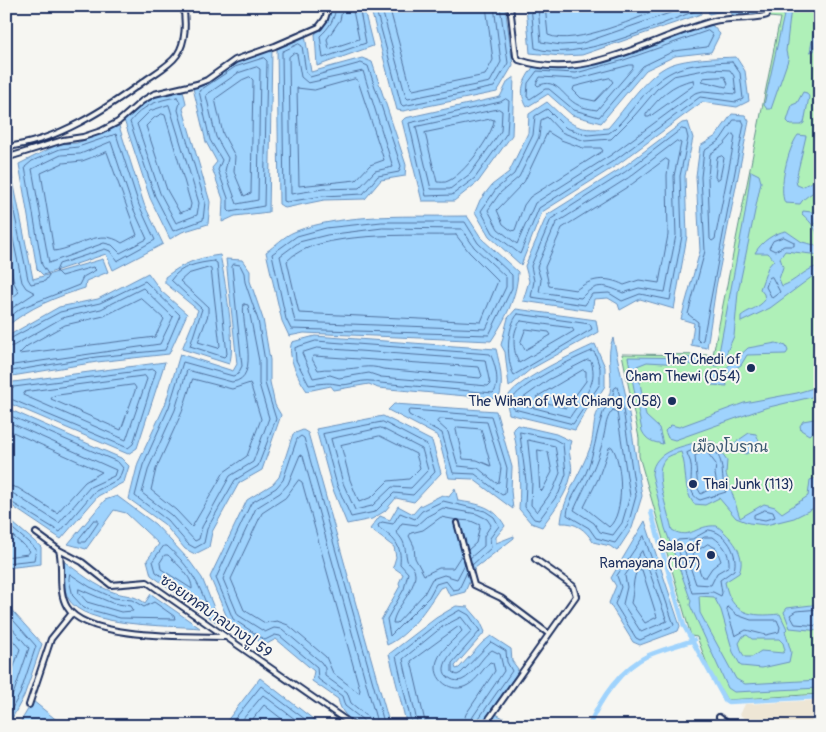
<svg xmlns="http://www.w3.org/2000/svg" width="826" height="732" viewBox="0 0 826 732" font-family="Pangolin,'Playpen Sans Thai',sans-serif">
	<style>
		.built { fill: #eee6d5 }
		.green { fill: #aff0b8; stroke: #65908b }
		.water { fill: #9fd3fd; stroke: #6a91bd; fill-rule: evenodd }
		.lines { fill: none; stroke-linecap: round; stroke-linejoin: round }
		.shore { stroke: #50719e; stroke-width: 1 }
		.canal { stroke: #9fd3fd; stroke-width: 4.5 }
		.minor-casing { stroke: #1b2f5e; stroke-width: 8 }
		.minor { stroke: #f6f6f2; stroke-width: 4 }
		.poi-dot { fill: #1b2f5e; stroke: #f6f6f2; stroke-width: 2 }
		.labels { text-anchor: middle; stroke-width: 4; stroke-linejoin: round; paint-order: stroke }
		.poi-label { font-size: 15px; fill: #1b2f5e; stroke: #f6f6f2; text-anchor: end }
		.park-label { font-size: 15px; fill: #395670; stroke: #f6f6f2 }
		.street-label { font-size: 15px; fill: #1b2f5e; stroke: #f6f6f2 }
	</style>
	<rect width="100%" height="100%" fill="#f6f6f2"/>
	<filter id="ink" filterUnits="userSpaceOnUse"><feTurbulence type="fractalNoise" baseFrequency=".02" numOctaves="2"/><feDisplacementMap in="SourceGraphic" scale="10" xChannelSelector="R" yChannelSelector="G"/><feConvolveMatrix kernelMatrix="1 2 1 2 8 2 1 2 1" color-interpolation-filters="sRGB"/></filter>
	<g filter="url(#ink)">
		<!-- built -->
		<path class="built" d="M820,700V726H756L740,715L745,704Z"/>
		<!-- green -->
		<path class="green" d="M771,6H820V694L727,700L710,672L697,637L691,636L639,456V438L622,354L713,355L780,18L769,17Z"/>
		<!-- water -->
		<path class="water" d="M332,6H363L373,46L317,66L315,34L324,26Z
			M370,6H505L513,65L497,92L403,111L397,110Z
			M526,6H702L701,14L582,55L561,56L530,53Z
			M708,6H767L766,15L734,16L727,10L709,14Z
			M786,6H793L791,8L786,51L788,60L771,109H767L764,105Z
			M809,6H820V28L814,51L810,52L817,14Z
			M711,24L720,34L711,52L675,56L646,70L601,123L572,115L548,94L527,107C518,91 523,81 534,66L575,68L619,56Z
			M305,35L311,72L362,58L372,62L406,165L405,176L381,180L365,199L324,200L285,208L279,204L277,47Z
			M272,50L269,212L235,216L222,222L223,199L212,168L217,162L206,142L193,88L233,63Z
			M736,57L745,71L749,101L737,107L702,102L617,165L542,212L521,265L489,236L475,212L480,200L492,185L509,172L528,133L529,114L547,102C570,123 574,132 608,128C626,108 645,76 670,65C688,58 717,58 736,57Z
			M514,77L512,135L478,182L454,201H422L402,121L405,118L500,97L508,81Z
			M183,91L186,103L183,109L210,202L208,224L182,232L170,239L150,198L124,120C145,100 154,95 183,91Z
			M803,92L807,93L809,97L804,123L801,125H791L787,121L792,105L797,103Z
			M732,114L745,115L749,121L716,287L707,348L691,345L694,323L681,319L700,251L696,176L700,146L716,136Z
			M688,122L693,138L685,176L687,236L674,309L640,299L620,310L618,304L608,298L594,299L592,311L523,301L529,281L525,266L547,215L622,168L682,123Z
			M119,126L144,204L163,244L113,270L106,254L43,275L37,269L19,164L59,144L77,143Z
			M798,135L806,136L796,179L797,185L802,187L815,180L820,185C815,194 805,195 800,204L785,203C778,189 788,148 798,135Z
			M6,161H9L33,279L103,259L108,272L86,281L85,288C56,297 30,307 6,327Z
			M751,171L759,175L761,182L738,292L734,336L722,363L718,366L647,362L637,366L646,416L659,428L663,444C653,442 647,441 642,431L628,357L718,358L745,214Z
			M803,211L820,213V219L814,224L820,232V255L785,251L780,258L783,267L779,279L782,286C795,282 804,270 818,266L820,274L813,276L770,308L741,322V316C748,310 759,308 765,300L764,294L760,289L768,267L774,260L768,253H755C761,242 774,233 786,231L802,242L819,246C819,231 812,223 802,214Z
			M467,216L482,239L518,272C517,297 505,320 491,341L304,333L289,336L282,321L266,252C275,246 284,236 294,232C343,212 415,217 467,216Z
			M220,255C224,274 237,349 229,364L182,349L198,310L165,283V277C184,263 197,258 220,255Z
			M226,259L242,260L250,271V281L263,319L270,360V382L275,405L281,415L262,470L239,483L212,532L209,547L195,554L185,549L164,524L129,499L138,463L165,405L180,354L233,371L237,364Z
			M148,273L161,291L187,314L169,354L97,362L6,377V337L59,307L98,299Z
			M516,309L596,320L598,332L531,369L509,387L505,352L501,345L508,318Z
			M315,336L496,349C500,366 504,382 499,399L378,388L369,384L334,390L331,386L307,391C299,380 286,355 292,342Z
			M613,338L627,401L642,496L632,528L617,551L610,546L593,542C586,530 576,522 561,523C563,496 582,472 591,445C594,434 593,420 598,411C600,406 606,403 608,399C616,380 604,357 613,338Z
			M776,343L786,346L788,351L786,354L747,355L741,365L725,375L727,386L711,385V373L722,372L748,348Z
			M595,344L605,367V386L592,406L587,409L575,430L509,414C508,407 505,402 509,395C519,379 577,352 595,344Z
			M165,362L137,448L128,454L6,402V383Z
			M820,386V395L765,408L675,440L668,438L665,431L671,425L679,427L744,403L797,393Z
			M394,404L496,411L512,467L511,491L513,509L473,479L449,478L438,436L388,410Z
			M6,408L121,458L129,466L124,482L98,496L61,539L6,502Z
			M383,416L432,441L441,473L414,502L396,498L385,511L372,519L347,524L332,487L316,429Z
			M820,418V430L816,429L809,435L801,430L800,426L803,421Z
			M517,425L556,434L571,441C566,453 574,463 571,475C567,495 553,511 542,527L531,523L519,509C521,481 519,456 513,429Z
			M303,430L308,433L390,726C367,726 344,726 338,699L312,681L314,671L276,639L265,645L229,622L210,577L247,500L273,484L279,477L293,434Z
			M749,433L756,434L761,445L746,454L733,450V444Z
			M704,440L714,442L727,460L726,474L740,518L764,504L775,507L782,513L808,496L810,480L816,478L820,481V505L794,518L766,525L749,523L736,518L719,498L705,505L694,504C682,489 688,469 681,452C674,454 665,456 662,464C655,477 669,515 672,530C691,541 696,524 717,526C731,537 747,554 739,573L725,582C731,615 751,617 780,614L787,629L785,631L791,652L789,662L762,668L741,666L733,652L721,610L714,597L699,596L700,613L736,679L745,684L820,680V688L734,692L728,688L690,605L691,601L665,528L652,474C654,449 684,447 704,440ZM747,635L752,639H779L783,643L785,650L783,653L761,651L752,657H745L742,653L739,643L743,636Z
			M455,488L458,501C479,504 494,506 505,526L496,537V543L514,536V538L475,568L465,592L450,596L445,586L440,588C427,607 410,635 387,645L381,620L400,586L399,583L403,574L393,567L396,557L394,547L370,529L380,516L390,520L398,506L413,514L420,506L442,495L449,497Z
			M117,496L155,524L188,559L202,578L218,618L216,622L151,575L147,560L159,544L126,513L114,510L86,549L68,544L105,500Z
			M6,517L41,547V564L6,568Z
			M645,521L680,626L678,631L640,645L633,642L609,603L616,586L611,578Z
			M62,560C79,572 96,587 116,593C127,596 134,595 145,603L151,594L200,628C170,625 83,628 68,598C63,588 63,572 62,560Z
			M6,604L42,644L24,696L8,726H6Z
			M820,604V631L790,628L784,612L787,608Z
			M456,606L468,607L480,621L485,632L455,666L456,669L459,668L483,642L491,636L511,649L512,661L518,669L517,673L480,726H407L389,654L436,618Z
			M260,678L322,726H223Z
			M33,701L64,726H18Z
			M496,714L518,726H487Z"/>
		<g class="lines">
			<!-- shore -->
			<path class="shore" d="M336,6C335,19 329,28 320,36L323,58L366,43L359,6
				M343,6L340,20L327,39L329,49L359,39L352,6
				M375,6L401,104L403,106L494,87L508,63L500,6
				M381,6L406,97L408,99L490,82L501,62L494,6
				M389,6L411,88L413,90L485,75L493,60L486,6
				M531,6L535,48C575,63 655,26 695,11L697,6
				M538,6L541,42L561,45L580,44L690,6
				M545,6L548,35C575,47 641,16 668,6
				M708,31L713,35L707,47L674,51L643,66L599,117L574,110L549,89H545L530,99L527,97L528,83L537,71L576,73L621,61Z
				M299,44L302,46L306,72L310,77L361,63L368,66L401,166L399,172L378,176L363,194L323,196L287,202L284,201L282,52Z
				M294,53L297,54L301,77L308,83L363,71L393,167L375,171L359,188L323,189L291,194L289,57Z
				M264,58L267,61L264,206L230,212L228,210V198L218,170L222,160L210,140L199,91L235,67Z
				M732,62L740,73L743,99L736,102L700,97L615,160L539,208L520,254L493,233L481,211L496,189L514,174L533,135L535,116L547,109L566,128L588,135L609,133C620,125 629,112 638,102C668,65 686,64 732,62Z
				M630,65H633V68L597,110C591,109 583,108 578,105C563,98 557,76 538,86L536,84L540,77L576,79Z
				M257,67L260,69L258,200L237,204L225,171L228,158L216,137L206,95L238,73Z
				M710,69L730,70L734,76L736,94L703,91L695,93L611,155L535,203L517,244L498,229L488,210L500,193L519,177L539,137L541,120L547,117L561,132L585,141L611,139L635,115L657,89L674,76Z
				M250,77L253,80L251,193L244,196L234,172L235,156L223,134L215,99L242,80Z
				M725,77L728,84L726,87L702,81L704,78Z
				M610,78L613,82L595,101L581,98L573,90L574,87Z
				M355,79L358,81L384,160L370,165L356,180L299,186L297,88L314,90Z
				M693,80L694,85L649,117H646V114C660,97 671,84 693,80Z
				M177,97L180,102L178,110L205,202L203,220L173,231L155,196L130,122C142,106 157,100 177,97Z
				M506,99L509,101L507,133L475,178L452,195L426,196L409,123L500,102Z
				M169,105L199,203L197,215L176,223L160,193L137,124L150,111Z
				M499,109L502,111L501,131L470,174L450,189H431L416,127Z
				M162,114L165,115L191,204L190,209L180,213L167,190L146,126L154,118Z
				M491,119L494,120C493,136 463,175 448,181C445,183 440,182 437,182L425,133Z
				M734,120H742L744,124L703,340L700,342L697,339L698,322L688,314L705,251L701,177L704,151L720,140Z
				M682,129L686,130L688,138L680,176L682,236L670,300L640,294L622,301L609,293L592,294L585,305L531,297L534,281L531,266L551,219L625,172Z
				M548,132L561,140L583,148H601L603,151L530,197L524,205L515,230L512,231L503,224L497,210L524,182Z
				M733,134L735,137L715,239L712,241L710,239L708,177L710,154L723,145Z
				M677,141L681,143L674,176L676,235L665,292L639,288L623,293C604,284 595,283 581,298L539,292L541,280L537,267L556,223L628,178Z
				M111,142L133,208L147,239L120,253L112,245L104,243L49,263L32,169L61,155L80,154Z
				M107,152L137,235L122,243C99,227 79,248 54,251L41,173L63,163L82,161Z
				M722,156L724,158L720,178L717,180L715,177L717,158Z
				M666,159L669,161L667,175L668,235L659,283L639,280L624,285C606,276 591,278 576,290L549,286L545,267L562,228L632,184Z
				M6,173L28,279L31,284L45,281L49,275L42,265L25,167L32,161L60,149L78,147L116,134L139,205L155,240L117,261L110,251L105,249L59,264L56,271L61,276L93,267L96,270L83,277L79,285L21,308L6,320
				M6,205L22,282L26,288L35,293L6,312
				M382,222H465L478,243L512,275V288L489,335L291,329L286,319L272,254L297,236L326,228Z
				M383,228L462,229L474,247L506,277V287L486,329L295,322L280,256L299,242L327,235Z
				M456,235L469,252L498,281L481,322L299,313L287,261C315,230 415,236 456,235Z
				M784,237L794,242V246H784L775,251L769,248L773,241Z
				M6,242L14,283L19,292L6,303
				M214,261L217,263L227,354L224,357L190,346L202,309L171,280C180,266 198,263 214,261Z
				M234,264L240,265L244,273L245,282L258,320L265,361V383L276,419L258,466L235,480L207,529L204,543L195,548L188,544L167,520L135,496L143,465L169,407L183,362L233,376L238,374L242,366L232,267Z
				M209,268L211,269L220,346L218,348L198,342L208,315V307L180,281L188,274Z
				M772,277L780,292L772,298L766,287L769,278Z
				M141,298L164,319L155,337L19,354L27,346L65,325L104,316Z
				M244,304L248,305L259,361V384L269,418L253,462L230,476L202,527L199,539L195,541L171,515L142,493L149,467L175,410L187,370L232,382C263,379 239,322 244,304Z
				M518,314L590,324L592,329L514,375C506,362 506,326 518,314Z
				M521,321L572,328L574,331L519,363C513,353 511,330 521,321Z
				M526,329L549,332L551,335L525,350L521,342Z
				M6,341L60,312L100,303L145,281L180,315L165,350L96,357L6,372
				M316,341L490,354C495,362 501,386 493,393L380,383C361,376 350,388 336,384C327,382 320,384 309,385L296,360L295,348Z
				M6,347L13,346L62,318L101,309L143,288L173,317L160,344L6,366
				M317,348L485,360L490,384L488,386L381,377L369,373L339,378L330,375L313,378L302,353Z
				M592,351L595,353L600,368V384L573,424L514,409C512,405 511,401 513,398C523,383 574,358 592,351Z
				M314,356L479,367L482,376L480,378L383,369C368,364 358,369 343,369C334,370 327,368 318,370L312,359Z
				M588,360L591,361C599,385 582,398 570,417L519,404V401L548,380Z
				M583,370L586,371V381L566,408L536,400L537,397Z
				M145,376L147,379L126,440L23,395L25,392Z
				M193,379L232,389L250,383L261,419L247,456L224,472L192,527L176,510L151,490L156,469L182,412Z
				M134,385L136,388L121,430L51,399L53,396Z
				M617,387L622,402L636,496L628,525L615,543L596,538L589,528L567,515C568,500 580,486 586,473C594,454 596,435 602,416C605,404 612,406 614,389Z
				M6,388L154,369L156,371L133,444L128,448L6,397
				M411,410L491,416L507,468L505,494L502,495L475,474L453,473L442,433L409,415L408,412Z
				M613,410L617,412L630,496L622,523L613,535L600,532L594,523L574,510C585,485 599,463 604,435C606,426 606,417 613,410Z
				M6,414L118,462L123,468L119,479L94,492L60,532L6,499
				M440,419L487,422L501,468L499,482L496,483L478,468L458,466L448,432L437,422Z
				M6,421L116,470L114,476L90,487L59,523L14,494L6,492
				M383,422L427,445L435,472L413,495L394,493L375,512L351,517L337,485L323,434Z
				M458,427L481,429L491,466L477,460L463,459L456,430Z
				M381,428L422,449L428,470L411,488L392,487L372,506L355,510L343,483L331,439Z
				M6,429L102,472L85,482L57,513L18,488L6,485
				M520,432L554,439L563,444L566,474L559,493L539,520L534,519L525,507L526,482Z
				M380,436L416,454L420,468L409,479L388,481L372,497L359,502L350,480L341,445Z
				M528,440L555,446L560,473L553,490L537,512L531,505L532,482Z
				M705,445L712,447C727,464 719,473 726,492L700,500C686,494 693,477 691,465C691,461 688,457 687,453Z
				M612,447C623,462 625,514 609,527L584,507L598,479L609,448Z
				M538,450L548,452L552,472L542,491L540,489Z
				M706,451L716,464L715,474L717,485L701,494L698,489L695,456Z
				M299,480L302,482L360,690L359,693L333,673L326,657L288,625L277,621L265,623L244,610L231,579L262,513L285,498Z
				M765,510L773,512L775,517L765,520L754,518V515Z
				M94,520H98V523L85,542H79V539Z
				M457,520L441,517L423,530L411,533L409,536L414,546L415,558L424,575L439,568H453L462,554
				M458,520L471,521L480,525L476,543L468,550
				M6,523L36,549L34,560L6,563
				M6,530L30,551L28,554L6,557
				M709,530C726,532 739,554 734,570L720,580L722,593L721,596L713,592L692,593L676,542L678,540L692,539Z
				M644,536L674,625L640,640L636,638L615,604L621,587L617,576Z
				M705,537H713C723,544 730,553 729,566L717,573L711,585L696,584L684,549Z
				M708,544L716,548L721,561L712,568L706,577H702L693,554Z
				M164,546H167C186,563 197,579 206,603L205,606L156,572L153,561Z
				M642,551L667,621L641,632L623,604L627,587L625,576Z
				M165,555H168C176,563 193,577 192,589L161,569L160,563Z
				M465,564L457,579L444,575L432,579L424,594L397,623H393C395,607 416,591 415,573C414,566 408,564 407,560C404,545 406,543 396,532L402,523L417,525L426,517L443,508L477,514L487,519L491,525L484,536V546L470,558
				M638,569L642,570L657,617L645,623L631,603C634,592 632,578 638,569Z
				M467,572L459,589L453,590L446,581L436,584L429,597L390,636L387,619L404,589L408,573L400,564C402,545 394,538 379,528L378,525L382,522L393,524L400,513L415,519L422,511L443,501L485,511L494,517L499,526L490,538L491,548L472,565
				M70,574L90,587L114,598L132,600L144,607L154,602L174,616L175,619L120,618L84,608L73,596L69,580Z
				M79,589L112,603L130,606L133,611L121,612L87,602L79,593Z
				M728,607L737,615L751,620H777L780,627L779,632L766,635L746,630L735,636L727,610Z
				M820,609L796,611L790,615L795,624L820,626
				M6,612L36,646L20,694L6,719
				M6,621L29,648L14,692L6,706
				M6,632L20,649L6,690
				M229,726L261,686L314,726
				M237,726L263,695L304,726
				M247,726L264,705L291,726
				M364,726L363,720L345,706L342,696L318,679L317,667L280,636L275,635L265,640L233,619L216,578L251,503L276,488L283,480L297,439L301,436L304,438L385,726
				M370,726L368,717L351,703L347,692L325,676V668L321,662L282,629L274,628L265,632L238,615L223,579L256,508L280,493L288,484L300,455L303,456L378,726
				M412,726L396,656L439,622L460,610L469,615L480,631L452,663V672L457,675L461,673L491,642L506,651L507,662L512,671L477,721L476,726
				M418,726L403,659L442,627L461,617L472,631C465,640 429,668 451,679C454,681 459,681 462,680C474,675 481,657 492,650L500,654L504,671L472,718L470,726
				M426,726L411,661L459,626L462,631C454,640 441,649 437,661C431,679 452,695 468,685C477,680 483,669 490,662L493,663L495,671L466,714L462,726"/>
			<!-- canal -->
			<path class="canal" d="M651,512L684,626L725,700L728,702L820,697
				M589,726C600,699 621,668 649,655C663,649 679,645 694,640"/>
			<!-- minor casing -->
			<g class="minor-casing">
				<path id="minor" d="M510,6L516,56L519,60C586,83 651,37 714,21C726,18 760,19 767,15L768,6
					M6,147C58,141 106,109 147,79C157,72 170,65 177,55C186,42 186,21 183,6
					M6,158L63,140L83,137L101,131L118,122L142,101L154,94L197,84L207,80L235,60L275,46L319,27L325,19L329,6
					M457,523L474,585L501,598L549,634
					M36,533L59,550C64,568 57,590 67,607C86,640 191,636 226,637
					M59,550L82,562L111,585L147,582L354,726
					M29,705L51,639L72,613
					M719,717L731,726
					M484,726L576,596L573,586L535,559"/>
			</g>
			<!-- minor -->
			<use href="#minor" class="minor"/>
		</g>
	</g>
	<!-- markers -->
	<g class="poi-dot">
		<circle cx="751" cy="368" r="5"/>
		<circle cx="672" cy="401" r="5"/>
		<circle cx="693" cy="484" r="5"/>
		<circle cx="711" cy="555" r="5"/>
	</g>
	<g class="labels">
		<!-- poi labels -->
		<g class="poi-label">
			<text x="741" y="364">The Chedi of<tspan x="741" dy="17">Cham Thewi (054)</tspan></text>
			<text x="662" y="406">The Wihan of Wat Chiang (058)</text>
			<text x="703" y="489" text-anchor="start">Thai Junk (113)</text>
			<text x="701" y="551">Sala of<tspan x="701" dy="17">Ramayana (107)</tspan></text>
		</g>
		<!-- park labels -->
		<g class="park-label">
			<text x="730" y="452">เมืองโบราณ</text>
		</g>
		<!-- street labels -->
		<g class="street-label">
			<text transform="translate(216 616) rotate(35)" y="5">ซอยเทศบาลบางปู 59</text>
		</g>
	</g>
	<!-- margin -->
	<rect width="826" height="732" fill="none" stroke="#f6f6f2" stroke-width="25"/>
	<rect x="12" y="12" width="801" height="707" fill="none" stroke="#1b2f5e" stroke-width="2" filter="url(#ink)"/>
</svg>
